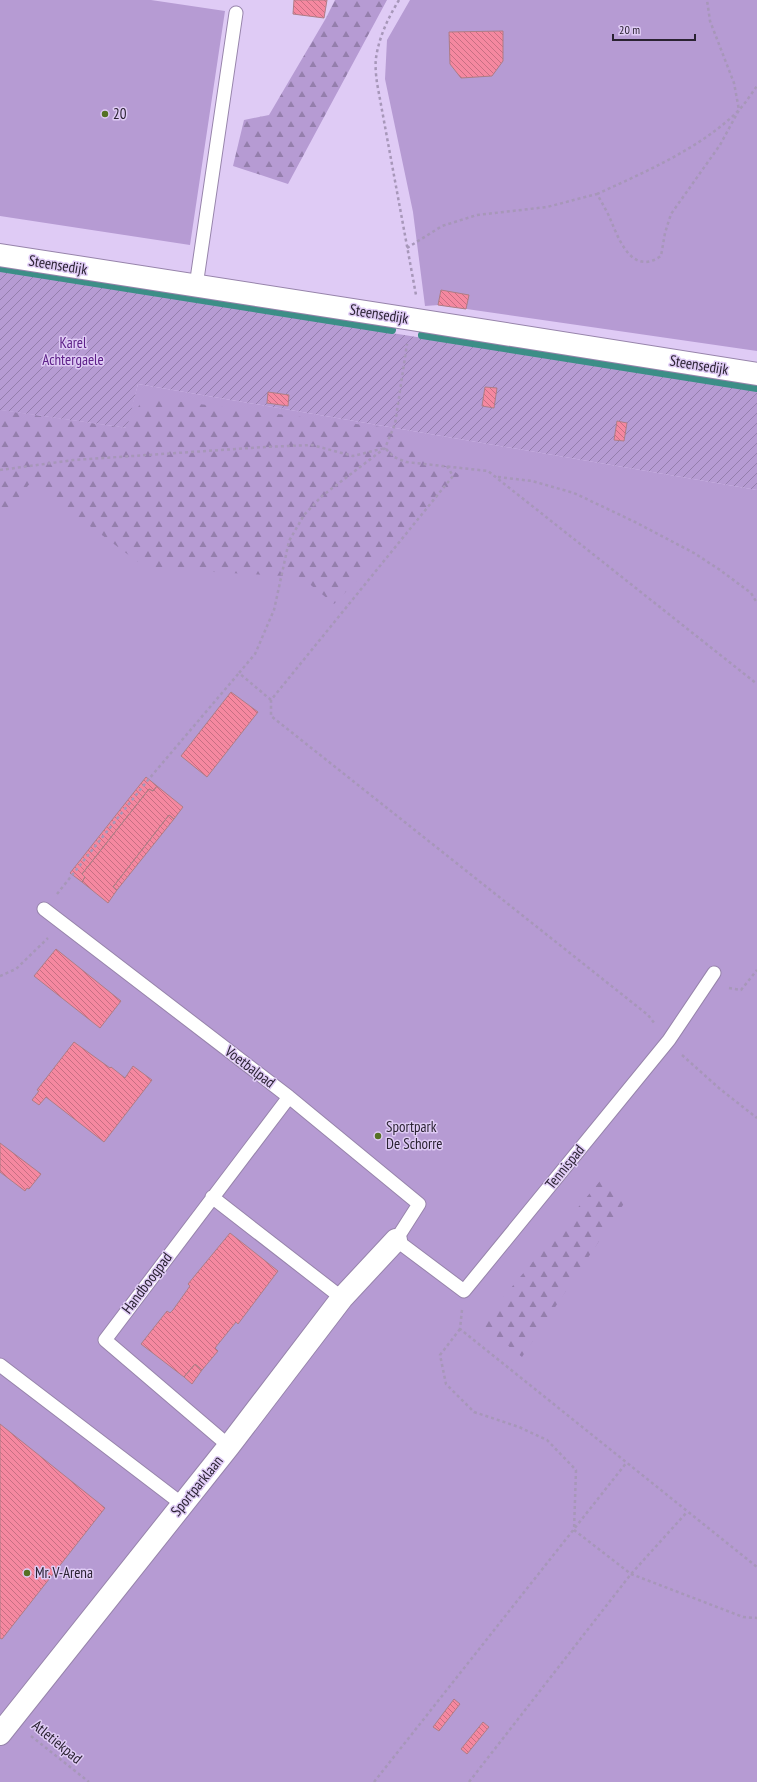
<svg xmlns="http://www.w3.org/2000/svg" width="757" height="1782" viewBox="0 0 757 1782" font-family="'PT Sans Narrow',sans-serif">
	<style>
		.grass { fill: #b69bd3 }
		.forest { fill: url(#forest-firs) }
		.garden { fill: url(#garden-furrows) }
		.lines { fill: none; stroke-linecap: round; stroke-linejoin: round }
		.stream { stroke: #3c8e87; stroke-width: 8 }
		.building { fill: url(#building-back-hatch); stroke: #ae7d86 }
		.lane-casing { stroke: #9784ab; stroke-width: 15 }
		.street-casing { stroke: #9784ab; stroke-width: 24 }
		.path { stroke: #a797b9; stroke-width: 2.5; stroke-dasharray: 3 3; stroke-linecap: butt }
		.lane { stroke: #fff; stroke-width: 13 }
		.street { stroke: #fff; stroke-width: 22 }
		.poi-dot { fill: #557124; stroke: #dfcbf5; stroke-width: 1.5 }
		.labels { text-anchor: middle; stroke-width: 3; stroke-linejoin: round; paint-order: stroke }
		.poi-label { font-size: 15px; fill: #2a2232; stroke: #dfcbf5; text-anchor: start }
		.street-label { font-size: 15px; fill: #2a2232; stroke: #dfcbf5 }
		.park-label { font-size: 15px; fill: #5d2088; stroke: #dfcbf5 }
	</style>
	<defs>
		<pattern id="forest-firs" width="22" height="20" patternUnits="userSpaceOnUse"><rect width="22" height="20" fill="#b69bd3"/><path d="M5 1l3.5 6h-7zM16 11l3.5 6h-7z" fill="#947eac"/></pattern>
		<pattern id="garden-furrows" width="10" height="10" patternUnits="userSpaceOnUse"><rect width="10" height="10" fill="#b69bd3"/><path d="M-1 1l2-2M0 10L10 0M9 11l2-2" fill="none" stroke="#947eac"/></pattern>
		<pattern id="building-back-hatch" width="6" height="6" patternUnits="userSpaceOnUse"><rect width="6" height="6" fill="#f588a0"/><path d="M-1 5l2 2M0 0l6 6M5-1l2 2" fill="none" stroke="#c76f83"/></pattern>
	</defs>
	<rect width="100%" height="100%" fill="#dfcbf5"/>
	<!-- grass -->
	<path class="grass" d="M0,0H151L225,11L190,245L0,216Z
		M410,0H757V351L439,305L425,306L413,212L385,79L387,40Z
		M138,384L757,490V1782H0V410L126,428Z"/>
	<!-- forest -->
	<path class="forest" d="M335,0H387L288,184L233,166L244,120L269,115L326,18Z
		M144,397L380,427L460,475L334,604L301,577L146,568L31,482L0,521V410L126,428Z
		M600,1181L627,1199L522,1357L481,1324Z"/>
	<!-- garden -->
	<path class="garden" d="M0,271L757,391V490L138,384L127,428L0,410Z"/>
	<g class="lines">
		<!-- stream -->
		<path class="stream" d="M0,268L392,330
			M422,335L757,388"/>
	</g>
	<!-- building -->
	<path class="building" d="M294,0H327L324,18L293,14Z
		M503,31V61L492,76L461,78L450,64L449,32Z
		M441,290L469,295L466,309L438,305Z
		M485,387L497,388L494,408L482,406Z
		M268,392L289,395L288,406L267,403Z
		M617,421L627,423L624,441L614,440Z
		M231,692L258,712L207,777L181,756Z
		M146,777L157,786L153,791L149,789L82,874L85,877L82,882L70,873Z
		M157,786L183,807L174,819L169,815L113,887L117,890L108,903L82,882L85,877L82,874L149,789L153,791Z
		M169,815L174,819L117,890L113,887Z
		M56,949L121,1001L100,1028L34,976Z
		M74,1042L110,1068L111,1067L125,1078L133,1066L152,1080L104,1142L46,1097L39,1105L32,1100L39,1091L37,1090Z
		M0,1143L41,1174L29,1189L27,1188L25,1191L0,1172Z
		M230,1233L278,1271L238,1324L236,1322L215,1348L218,1351L202,1370L195,1364L184,1377L141,1344L167,1311L170,1313L173,1310L190,1286L188,1284Z
		M195,1364L202,1370L192,1384L184,1377Z
		M0,1424L105,1508L2,1639L0,1638Z
		M454,1699L460,1704L439,1731L433,1727Z
		M483,1722L489,1727L467,1754L461,1749Z"/>
	<g class="lines">
		<!-- lane casing -->
		<g class="lane-casing">
			<path id="lane" d="M196,286L236,13
				M44,909L289,1097L419,1204L396,1240L464,1291L669,1040L714,973
				M212,1197L342,1298
				M0,1365L182,1504
				M229,1446L105,1340L289,1097"/>
		</g>
		<!-- street casing -->
		<g class="street-casing">
			<path id="street" d="M0,255L411,319L757,374
				M0,1734L229,1446L342,1298L396,1240"/>
		</g>
		<!-- path -->
		<path class="path" d="M399,0C388,18 379,37 376,58C375,66 376,75 377,83L416,295
			M597,194C645,172 701,148 738,111C745,104 751,94 757,86
			M407,248L442,226L477,215L547,207L597,194C601,201 605,208 609,216C618,237 631,277 661,256L665,233L671,214L720,145L739,110L734,83L710,21L707,0
			M447,466L453,476L271,700V716L648,1015L655,1024
			M0,470L74,460L265,447L312,445L353,456L385,448L394,457L406,462L488,471L757,684
			M498,477L532,481L574,493L635,522L694,553L720,570L751,593L757,603
			M271,700L239,673L255,654L274,610L289,541L304,515L322,496L385,448L395,424L407,344
			M57,894L148,780L239,673
			M0,976L16,969L48,938
			M729,988L741,990L757,970
			M682,1055L720,1089L757,1118
			M462,1310L460,1329L757,1567
			M460,1329L440,1355L446,1384L474,1412L519,1427L547,1440L576,1470L574,1530L631,1574L743,1617L757,1618
			M31,1736L89,1782
			M374,1782L627,1462
			M469,1782L631,1574L687,1512"/>
		<!-- lane -->
		<use href="#lane" class="lane"/>
		<!-- street -->
		<use href="#street" class="street"/>
	</g>
	<!-- markers -->
	<g class="poi-dot">
		<circle cx="105" cy="114" r="4"/>
		<circle cx="378" cy="1136" r="4"/>
		<circle cx="27" cy="1573" r="4"/>
	</g>
	<g class="labels">
		<!-- poi labels -->
		<g class="poi-label">
			<text x="113" y="119">20</text>
			<text x="386" y="1132">Sportpark<tspan x="386" dy="17">De Schorre</tspan></text>
			<text x="35" y="1578">Mr. V-Arena</text>
		</g>
		<!-- street labels -->
		<g class="street-label">
			<text transform="translate(58 265) rotate(9)" y="5">Steensedijk</text>
			<text transform="translate(379 314) rotate(9)" y="5">Steensedijk</text>
			<text transform="translate(699 365) rotate(9)" y="5">Steensedijk</text>
			<text transform="translate(250 1067) rotate(37)" y="5">Voetbalpad</text>
			<text transform="translate(565 1167) rotate(-51)" y="5">Tennispad</text>
			<text transform="translate(147 1283) rotate(-53)" y="5">Handboogpad</text>
			<text transform="translate(197 1486) rotate(-51)" y="5">Sportparklaan</text>
			<text transform="translate(57 1742) rotate(39)" y="5">Atletiekpad</text>
		</g>
		<!-- park labels -->
		<g class="park-label">
			<text x="73" y="348">Karel<tspan x="73" dy="17">Achtergaele</tspan></text>
		</g>
	</g>
	<!-- scale -->
	<path d="M613 34v6h82v-6" fill="none" stroke="#2a2232" stroke-width="2"/>
	<text x="619" y="34" font-size="12" fill="#2a2232" stroke="#dfcbf5" stroke-width="3" paint-order="stroke">20 m</text>
</svg>
